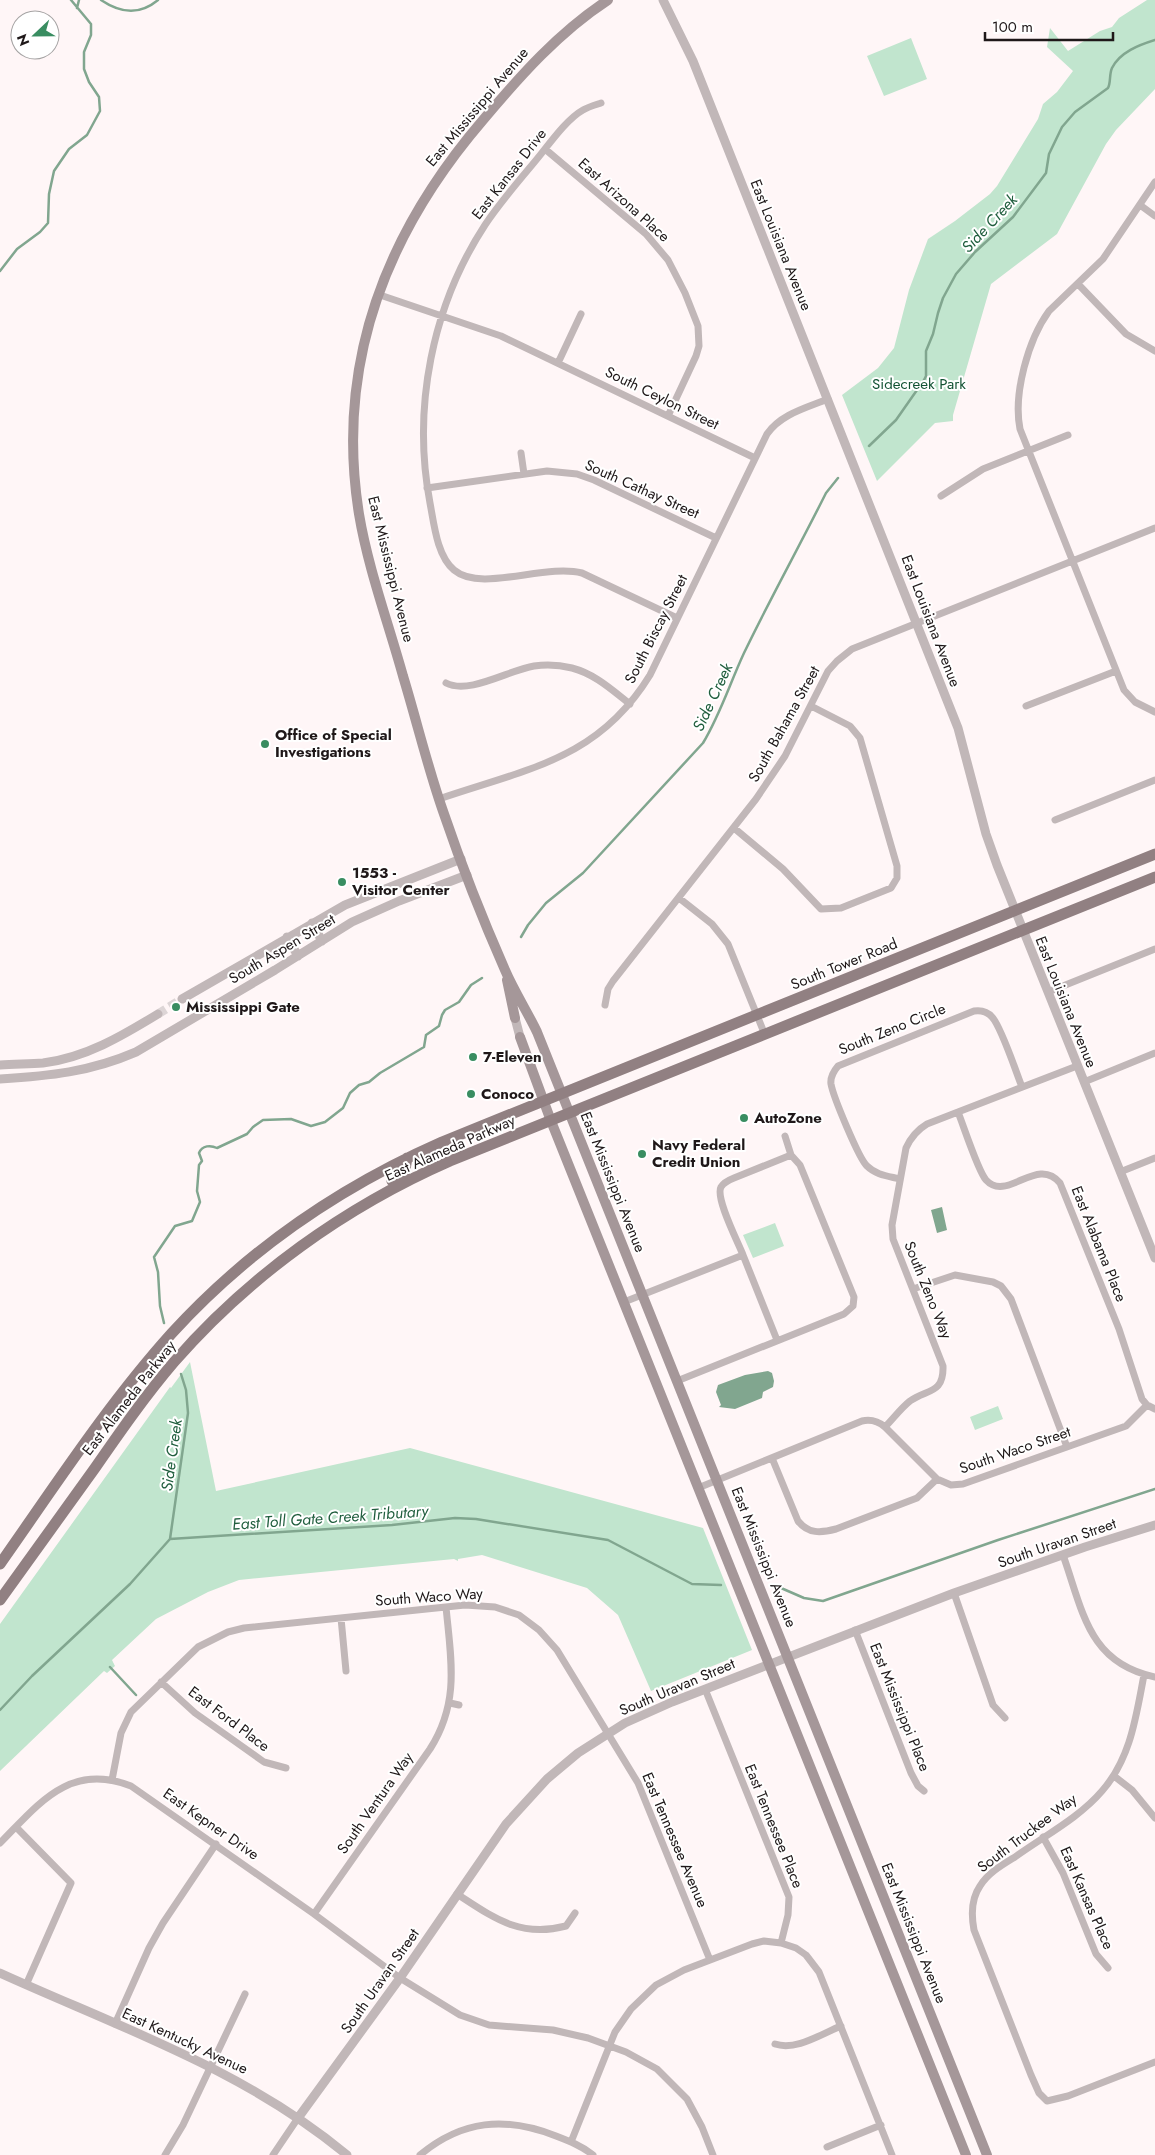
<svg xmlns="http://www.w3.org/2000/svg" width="1155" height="2155" viewBox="0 0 1155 2155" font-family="Jost,sans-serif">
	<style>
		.green { fill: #c1e5ce }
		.water { fill: #81a68f }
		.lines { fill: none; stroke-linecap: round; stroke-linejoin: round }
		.stream { stroke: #81a68f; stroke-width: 2.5 }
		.tertiary-tunnel { stroke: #ddd5d6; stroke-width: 9; stroke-dasharray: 9 4.5; stroke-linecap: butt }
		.minor { stroke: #c1b7b8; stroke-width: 7 }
		.tertiary { stroke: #c1b7b8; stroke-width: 9 }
		.secondary { stroke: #a59799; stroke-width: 10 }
		.primary { stroke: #918082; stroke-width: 11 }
		.poi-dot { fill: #398d61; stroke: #fff; stroke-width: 2 }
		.labels { text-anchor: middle; stroke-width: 4; stroke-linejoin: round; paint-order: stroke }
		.street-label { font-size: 15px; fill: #1f1819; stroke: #fff }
		.park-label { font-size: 15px; fill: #135334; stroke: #fff }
		.poi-label { font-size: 15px; font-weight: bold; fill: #1f1819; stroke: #fff; text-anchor: start }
		.water-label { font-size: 16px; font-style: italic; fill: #205e3e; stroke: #fff }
	</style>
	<rect width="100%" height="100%" fill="#fff6f7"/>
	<!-- green -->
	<path class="green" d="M1147,0H1155V89L1116,130L1106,144L1057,234L991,284L953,415V421L935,423L877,481L842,395L878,368L894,348L909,290L928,239L955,221L990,194L997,186L1038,119L1043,104L1057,92L1073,71L1047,47L1050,28L1068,51L1100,31L1112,27L1119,18Z
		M911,38L927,79L884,96L867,56Z
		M775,1223L784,1246L753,1258L743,1235Z
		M190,1362L216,1491L410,1448L703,1528L752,1650L651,1691L618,1615L587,1588L482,1555L458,1559V1561L454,1559L239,1580L208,1592L156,1619L112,1660L115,1666L107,1673L104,1671L0,1771V1624L170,1387L171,1388Z
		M998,1406L1003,1419L975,1430L970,1417Z"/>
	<!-- water -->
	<path class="water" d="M942,1207L947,1230L937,1233L931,1210Z
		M768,1371L772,1373L774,1381L773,1387L763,1392L762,1398L735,1409L719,1407L721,1405L716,1392L718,1385L745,1375Z"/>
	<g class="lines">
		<!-- stream -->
		<path class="stream" d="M101,0C120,13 139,16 158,0
			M77,8L79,0
			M0,271L17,249L40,232L48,223L49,194L54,171L69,149L87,135L100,111L99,97L89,82L84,69V52L91,35V24L71,0
			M869,446L896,420L924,380L926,376V351L933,334L938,313L943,298L956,274L975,252L1013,217L1046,173L1049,154L1062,127L1075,112L1108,88C1111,82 1109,75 1112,68C1120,52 1139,45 1155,40
			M521,937L528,925L546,903L583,873L703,743C720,715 730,683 744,653C770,599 799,547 826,493L838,478
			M164,1323L160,1306L158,1272L154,1257L175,1226L192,1221L200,1202L197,1191L199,1165L202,1161L199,1153C202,1145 211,1145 217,1148L247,1134L253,1127L263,1120L291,1119L311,1126L325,1122L343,1108L350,1093L359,1085L369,1082L380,1073L424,1047L426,1035L439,1026L442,1015L445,1010L459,1002L471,985L482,978
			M170,1539L188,1413L186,1390L181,1374
			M781,1588L804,1598L823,1601L998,1540L1155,1489
			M110,1667L136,1695
			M0,1710L32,1676L130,1584L170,1539L392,1525L455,1518L476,1519L608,1540L692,1584L721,1585"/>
		<!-- tertiary-tunnel -->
		<path class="tertiary-tunnel" d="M158,1014L182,999"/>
		<!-- minor -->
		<path class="minor" d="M601,103C595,105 588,107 583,110C565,120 546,149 532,165C516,184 499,204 485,225C432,306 412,408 430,503C434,524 437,556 454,570C481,593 545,563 582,573L677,618
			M545,149L646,234L668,260L685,293L698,326L699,346L696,356L668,416
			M1155,182L1103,259L1049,311C1028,340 1013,394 1020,429L1124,690L1135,702L1155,712
			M1140,205L1155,216
			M1078,284L1126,334L1155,351
			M380,295L501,336L755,458
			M558,363L581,314
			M521,453L524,474
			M427,488L547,471L577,474L594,480L716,538
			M941,496L983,469L1068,435
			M446,683C469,695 509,670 534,666C547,664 560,665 572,668C595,674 612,690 630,704
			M1026,706L1116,671
			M439,799C526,769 598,760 650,675L767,434C781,414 806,408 828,399
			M1055,820L1155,780
			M734,828L783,869L821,909L841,908L891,888L897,878V866L860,738L850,726L811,706
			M679,898L712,924L728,944L765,1035
			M1048,992L1155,949
			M605,1005L608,989L613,981L756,799L785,756L828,671L837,661L852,649L1155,528
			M1084,1082L1155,1053
			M958,1112C964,1127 978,1171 986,1180C1007,1203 1037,1155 1060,1183L1119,1329L1142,1399L1147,1405L1155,1409
			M1120,1172L1155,1158
			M900,1179C888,1176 876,1175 867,1166C859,1159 833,1096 831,1084C830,1077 833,1072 838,1066L974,1011C981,1010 987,1011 992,1017C1001,1026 1016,1072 1022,1087
			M743,1255L777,1340
			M913,1289L955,1275L993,1282L1001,1286L1011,1299L1067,1447
			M624,1302L743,1255C738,1242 715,1198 721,1187C724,1182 729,1180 734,1178L791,1155L785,1136
			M677,1381L844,1314L853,1306L854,1297L800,1165L791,1155
			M885,1427C893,1419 901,1408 910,1401C927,1389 944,1394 943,1366L893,1239L892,1225L906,1148C911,1137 917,1130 927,1124L1077,1066
			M772,1458L798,1521C808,1534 821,1533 836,1529L917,1498L937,1479
			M698,1488L862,1421C871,1419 878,1421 885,1427L937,1479L951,1485L963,1484L1126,1426L1147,1405
			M1063,1555C1083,1611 1088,1663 1155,1677
			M954,1593L993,1705L1005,1718
			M341,1618L346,1671
			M855,1630L911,1773L918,1786L924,1791
			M1144,1675C1136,1716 1131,1758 1102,1791C1079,1818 1044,1836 1015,1857C1002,1865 988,1873 980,1886C971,1899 971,1914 974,1930L1031,2075L1039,2093L1047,2101L1068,2096L1155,2062
			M161,1682L195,1713L264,1762L286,1768
			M705,1689L789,1897L788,1915L781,1943
			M450,1703L459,1705
			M1114,1776L1132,1790L1155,1818
			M112,1780L121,1733L131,1712L198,1647L228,1632L244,1628L465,1605L495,1607L519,1615L539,1630L557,1650L638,1783L710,1960
			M16,1827L71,1883L26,1985
			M1043,1837L1063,1873L1096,1954L1108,1968
			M0,1843C39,1804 69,1762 131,1786L314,1914L400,1978L460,2015L489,2025L553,2030L588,2038L626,2052L657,2069L687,2099L702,2127L713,2155
			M457,1894C494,1918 520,1938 566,1926L575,1913
			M314,1914L430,1749C460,1702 451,1660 446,1607
			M115,2024L149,1948L163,1923L216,1844
			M775,2044C796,2051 821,2034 841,2026
			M571,2142L615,2032L631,2009L656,1985L684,1970L752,1944L764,1941L781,1943L796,1948L806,1955L819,1972L892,2155
			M827,2147L881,2125
			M165,2155L183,2125L245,1994
			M273,2155L298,2118
			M420,2155C462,2120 505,2116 556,2136C569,2141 582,2146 593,2155"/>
		<!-- tertiary -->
		<path class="tertiary" d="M663,0L693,61L958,728L986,834L997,865L1155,1258
			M312,923L322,941
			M287,937L298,956
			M182,999L345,905L461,859
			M515,1018L520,1037
			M0,1065C14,1064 29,1064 43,1063C85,1058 122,1036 158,1014
			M0,1079C49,1076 90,1072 136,1052L275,970L352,922L399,901L467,875
			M0,1973C119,2027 245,2070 347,2155
			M298,2118L400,1978L506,1824L547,1779L578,1753L625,1723L672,1702L954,1593L1085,1547L1155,1525"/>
		<!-- secondary -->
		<path class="secondary" d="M608,0C559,32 520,76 483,120C386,233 335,364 359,514C368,568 388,622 403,676C417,722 428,769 444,814C462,867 483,920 505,970C514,991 527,1011 537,1032L987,2155
			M507,980L515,1018
			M520,1037L551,1121L966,2155"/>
		<!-- primary -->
		<path class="primary" d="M392,1181L404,1175L407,1158
			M0,1564C55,1486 108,1404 172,1333C247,1251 340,1187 442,1142L1155,854
			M0,1600C32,1556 63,1512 95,1468C120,1432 145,1396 174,1362C249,1276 345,1207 450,1161L1155,877"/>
	</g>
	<!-- markers -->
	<g class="poi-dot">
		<circle cx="265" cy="744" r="5"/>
		<circle cx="342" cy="882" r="5"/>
		<circle cx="176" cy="1007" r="5"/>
		<circle cx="473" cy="1057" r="5"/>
		<circle cx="471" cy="1094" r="5"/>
		<circle cx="744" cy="1118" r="5"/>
		<circle cx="642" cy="1154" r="5"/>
	</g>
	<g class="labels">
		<!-- street labels -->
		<g class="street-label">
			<text transform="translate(477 107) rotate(-50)" y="5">East Mississippi Avenue</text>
			<text transform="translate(509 174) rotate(-52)" y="5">East Kansas Drive</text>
			<text transform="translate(624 200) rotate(42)" y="5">East Arizona Place</text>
			<text transform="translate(781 245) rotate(68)" y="5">East Louisiana Avenue</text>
			<text transform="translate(662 398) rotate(26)" y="5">South Ceylon Street</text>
			<text transform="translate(642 489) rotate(24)" y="5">South Cathay Street</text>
			<text transform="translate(391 569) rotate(76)" y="5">East Mississippi Avenue</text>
			<text transform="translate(931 621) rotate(69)" y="5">East Louisiana Avenue</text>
			<text transform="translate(656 629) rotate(-63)" y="5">South Biscay Street</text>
			<text transform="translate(784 724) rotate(-61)" y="5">South Bahama Street</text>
			<text transform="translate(282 949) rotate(-31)" y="5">South Aspen Street</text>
			<text transform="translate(844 964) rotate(-22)" y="5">South Tower Road</text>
			<text transform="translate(1066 1002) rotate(68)" y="5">East Louisiana Avenue</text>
			<text transform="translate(892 1029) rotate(-22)" y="5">South Zeno Circle</text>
			<text transform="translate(450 1148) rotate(-24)" y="5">East Alameda Parkway</text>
			<text transform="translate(613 1182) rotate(68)" y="5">East Mississippi Avenue</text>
			<text transform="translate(1099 1244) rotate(68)" y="5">East Alabama Place</text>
			<text transform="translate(928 1290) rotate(68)" y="5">South Zeno Way</text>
			<text transform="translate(129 1398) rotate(-52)" y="5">East Alameda Parkway</text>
			<text transform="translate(1015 1450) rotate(-19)" y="5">South Waco Street</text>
			<text transform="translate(1057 1543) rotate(-19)" y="5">South Uravan Street</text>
			<text transform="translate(764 1557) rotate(68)" y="5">East Mississippi Avenue</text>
			<text transform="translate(429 1597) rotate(-4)" y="5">South Waco Way</text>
			<text transform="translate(677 1687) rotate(-23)" y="5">South Uravan Street</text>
			<text transform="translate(900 1707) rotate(68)" y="5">East Mississippi Place</text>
			<text transform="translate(229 1719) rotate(37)" y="5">East Ford Place</text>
			<text transform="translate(375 1803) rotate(-55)" y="5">South Ventura Way</text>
			<text transform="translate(211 1824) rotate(35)" y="5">East Kepner Drive</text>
			<text transform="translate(774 1826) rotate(68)" y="5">East Tennessee Place</text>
			<text transform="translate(1027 1833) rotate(-37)" y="5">South Truckee Way</text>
			<text transform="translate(675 1840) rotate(67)" y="5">East Tennessee Avenue</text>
			<text transform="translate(1087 1898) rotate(66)" y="5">East Kansas Place</text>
			<text transform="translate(914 1933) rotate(68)" y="5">East Mississippi Avenue</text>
			<text transform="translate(380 1981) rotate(-55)" y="5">South Uravan Street</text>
			<text transform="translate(185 2041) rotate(25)" y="5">East Kentucky Avenue</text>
		</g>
		<!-- park labels -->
		<g class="park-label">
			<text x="919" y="389">Sidecreek Park</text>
		</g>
		<!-- poi labels -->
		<g class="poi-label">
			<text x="275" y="740">Office of Special<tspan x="275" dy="17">Investigations</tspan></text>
			<text x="352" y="878">1553 -<tspan x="352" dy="17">Visitor Center</tspan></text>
			<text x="186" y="1012">Mississippi Gate</text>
			<text x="483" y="1062">7-Eleven</text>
			<text x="481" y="1099">Conoco</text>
			<text x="754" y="1123">AutoZone</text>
			<text x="652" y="1150">Navy Federal<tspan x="652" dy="17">Credit Union</tspan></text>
		</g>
		<!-- water labels -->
		<g class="water-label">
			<text transform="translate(989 223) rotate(-47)" y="6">Side Creek</text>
			<text transform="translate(712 697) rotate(-65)" y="6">Side Creek</text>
			<text transform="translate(171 1455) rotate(-82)" y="6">Side Creek</text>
			<text transform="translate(330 1517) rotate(-4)" y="6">East Toll Gate Creek Tributary</text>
		</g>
	</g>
	<!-- north arrow -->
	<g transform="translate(35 35) rotate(248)"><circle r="24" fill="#ffffff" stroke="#a5a3a3"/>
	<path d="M0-4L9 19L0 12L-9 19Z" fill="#398d61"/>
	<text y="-8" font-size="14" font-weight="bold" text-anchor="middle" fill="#1f1819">N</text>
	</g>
	<!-- scale -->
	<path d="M985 32v8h128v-8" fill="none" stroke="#1f1819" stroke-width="2.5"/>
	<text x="992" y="32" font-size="15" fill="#1f1819" stroke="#ffffff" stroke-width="4" paint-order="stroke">100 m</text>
</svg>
